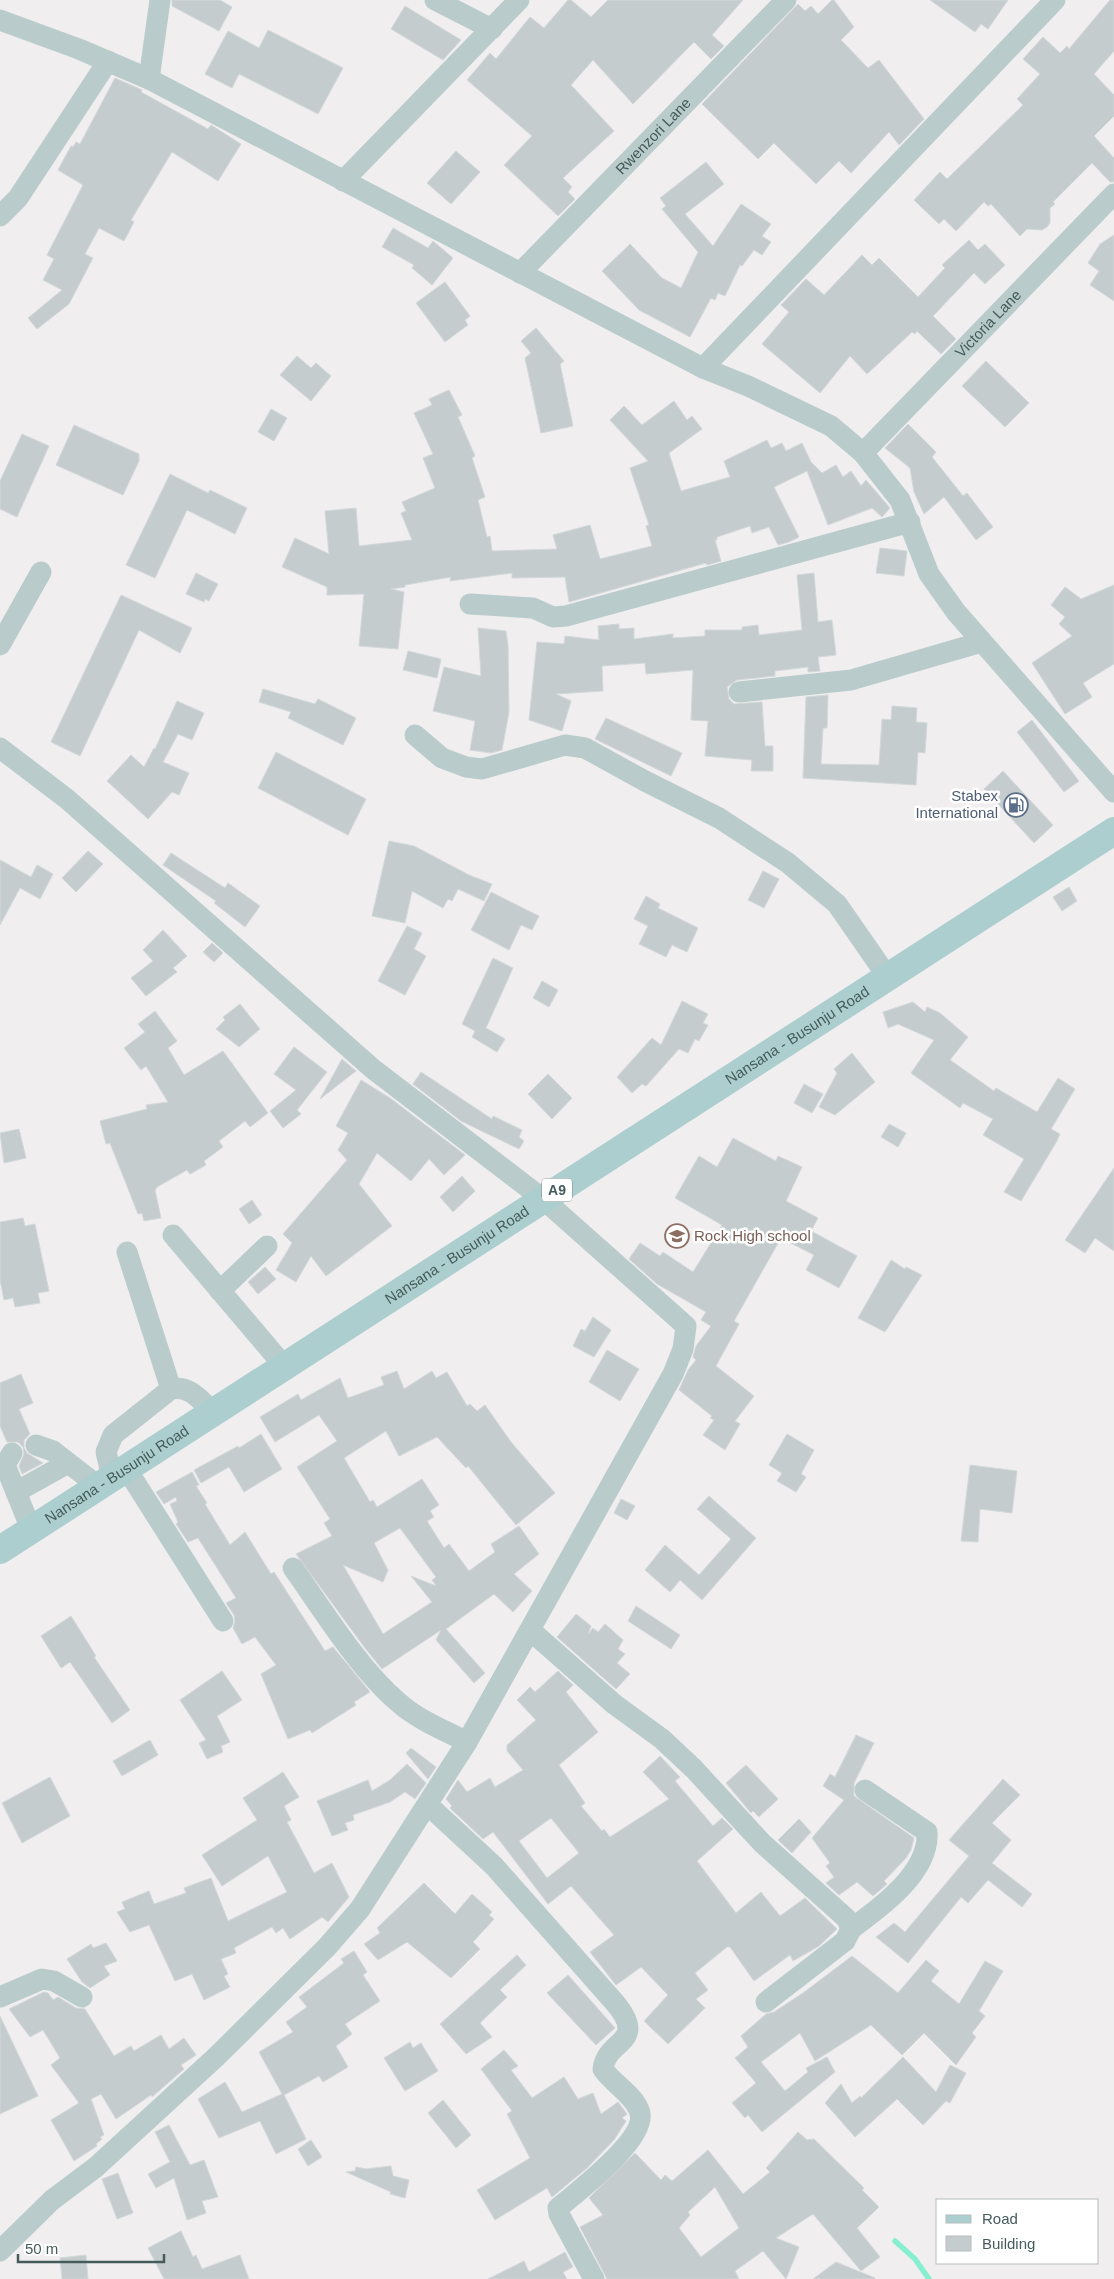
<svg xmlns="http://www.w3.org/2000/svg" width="1114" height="2279" viewBox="0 0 1114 2279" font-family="Helvetica,sans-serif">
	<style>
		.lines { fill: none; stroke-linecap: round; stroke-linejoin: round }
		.stream { stroke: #86efcf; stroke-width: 5.5 }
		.building { fill: #c5ccce; stroke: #d2d8da; fill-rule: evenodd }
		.minor { stroke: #b9cccb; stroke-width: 21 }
		.major { stroke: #accece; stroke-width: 28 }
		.labels { text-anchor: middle; stroke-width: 5; stroke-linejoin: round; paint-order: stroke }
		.shield { fill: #fff; stroke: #7d8d8c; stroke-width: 1 }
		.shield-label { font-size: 14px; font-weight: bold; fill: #455c5b }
		.street-label { font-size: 15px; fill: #455c5b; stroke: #fff }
		.service-label { font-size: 15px; fill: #4e5e75; stroke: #fff; text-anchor: end }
		.education-label { font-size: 15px; fill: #785e54; stroke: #fff; text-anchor: start }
	</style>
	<rect width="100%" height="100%" fill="#f1eeef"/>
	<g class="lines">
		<!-- stream -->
		<path class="stream" d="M895,2241L915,2259L929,2279"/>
	</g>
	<!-- building -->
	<path class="building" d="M172,0H220L232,7L219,31L172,6Z
		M568,0H571L591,17L608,0H743L712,35L724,46L711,59L694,42L633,104L593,60L571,85L614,131L563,178L572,187L568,192L575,199L558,216L504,165L532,136L467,80L490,53L496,59L530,17L544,28Z
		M832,0H834L854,27L841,40L868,68L879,60L924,119L899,145L889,132L851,173L839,161L816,184L774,143L758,159L702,104L798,4L805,11L811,6L818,14Z
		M930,0H1008L988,29L981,24L975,32Z
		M1110,0H1114V51L1094,74L1114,95V116L1094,136L1114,158V182H1110L1092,163L1053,202L1055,204L1050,208V223L1047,227L1042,230L1027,229L1020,236L991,204L988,206L984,202L956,231L944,219L939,224L914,200L940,172L947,179L1023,105L1017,99L1040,74L1023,59L1043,37L1060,53L1067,46L1069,49Z
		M405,6L461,40L443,60L391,29Z
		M268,30L343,68L318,114L239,74L232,88L205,74L228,31L259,48Z
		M115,78L142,90L141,92L208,129L211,125L241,144L218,181L172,152L131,220L134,222L124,241L99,228L85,254L93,258L69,304L37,329L28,318L62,290L43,280L54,259L47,255L83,185L58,170L71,146L73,147L76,142L80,144Z
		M456,151L480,172L451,204L427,183Z
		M706,162L724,184L685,214L713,246L741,204L771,224L762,236L771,242L762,255L754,250L742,266L740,265L725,296L718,293L715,300L711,298L690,337L639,310L602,271L630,244L662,278L681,288L698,252L662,209L666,206L660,198Z
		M393,228L428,248L433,241L453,258L432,285L412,268L414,265L382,247Z
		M1114,235V301L1090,285L1099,271L1088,263L1100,244Z
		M969,240L978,250L985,244L1005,265L985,284L974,273L933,316L956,339L941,354L917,331L915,334L912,332L867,374L850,356L820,393L762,344L789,312L781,305L806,279L824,295L862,255L872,265L879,258L918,297L945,268L942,265Z
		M445,282L470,316L465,320L468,325L445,342L416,303Z
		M536,328L564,361L560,364L573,426L541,433L525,358L531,353L521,341Z
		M297,356L311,368L316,363L331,376L311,401L280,375Z
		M986,361L1029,403L1005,427L962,386Z
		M449,390L462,415L458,417L475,456L472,458L485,497L478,500L487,537L490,536L492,551L557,549L553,535L590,525L600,559L652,546L646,526L649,525L630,468L648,461L610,420L624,406L642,425L674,401L687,420L692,416L702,429L669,453L681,491L730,477L724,461L767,440L771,448L782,443L786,451L802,443L811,462L822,473L836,465L843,477L851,471L861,486L866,480L890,508L882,517L872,508L828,525L807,471L774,487L799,537L789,542L778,545L769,527L752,533L750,526L717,537V540H715L721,561L707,565L706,563L569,602L565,577L512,578V573L450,581L451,577L405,585V587L391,589L404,592L398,649L359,646L364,594L327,595V587L282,567L295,538L329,554L325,511L356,508L359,546L412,540L401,513L406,511L402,502L435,488L423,458L433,454L414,413L432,405L429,399Z
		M271,409L287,418L274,441L258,432Z
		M908,424L936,452L932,457L963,496L967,493L993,527L976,540L944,497L924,514L914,492L910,468L885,448Z
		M74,425L139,454V461L123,495L56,465Z
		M22,434L49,446L17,517L0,509V481Z
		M170,474L208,493L210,490L247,508L235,534L187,510L155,578L126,565Z
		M880,548L907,551L904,576L876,573Z
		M196,573L218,584L209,601L205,599L204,602L186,594Z
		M814,573L818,622L832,620L836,655L818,657L820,671L808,672V667L775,671V676L737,680L727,687L729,699L734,704L762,702L765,746H773V771H751L752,760L705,756L708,721L691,720L693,670L646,674L645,663L602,666L603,691L556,694L571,701L562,731L529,720L537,642L564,644L565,636L599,640L598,626L619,624V629L634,628V639L673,634V638L705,636V630H742V627L758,625L759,635L802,630L797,575Z
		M1114,585V664L1083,683L1092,697L1065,714L1032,663L1072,636L1059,624L1065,617L1051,605L1065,587L1081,599Z
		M121,595L192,628L180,653L139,630L80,756L51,742Z
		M478,628L506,631L508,645L509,712L502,750L491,753L470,750L475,721L433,711L444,667L481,676Z
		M408,651L441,659L437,678L403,670Z
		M263,689L315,704L318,699L356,718L343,745L288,718L291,712L259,702Z
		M828,695L827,728H823L821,764L879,765L882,719L891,720L892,706L917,708L916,722L927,723L925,753L918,752L916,785L803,778L806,697Z
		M177,701L204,713L192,740L178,734L163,762L189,773L179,795L172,792L148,819L107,781L131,755L144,767L154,748L155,749Z
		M606,718L682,753L671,776L595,739Z
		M1032,720L1079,781L1064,792L1017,732Z
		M276,752L366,799L348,835L258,788Z
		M1003,771L1053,825L1034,843L984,789Z
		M389,841L414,846L469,875L492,884L484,901L458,889L452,901L448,899L443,908L412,891L405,923L372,916Z
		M88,851L103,864L76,892L62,878Z
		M171,853L225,888L228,883L260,906L245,927L214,903L216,901L163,865Z
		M0,860L31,877L37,865L53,874L40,899L20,888L0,925Z
		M763,871L779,879L764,908L748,900Z
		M1069,887L1077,901L1062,911L1053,897Z
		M491,892L539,916L532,930L521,925L509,950L471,930Z
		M646,896L660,904L658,908L698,928L687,952L672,945L666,957L639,944L648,926L634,919Z
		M407,926L422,933L414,949L426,956L405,995L378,981Z
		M163,930L187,956L173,968L177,972L146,996L131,978L153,961L143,950Z
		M212,943L223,953L214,962L203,952Z
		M493,958L513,968L486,1028L505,1039L497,1052L472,1037L475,1031L462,1024Z
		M542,981L558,990L549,1007L533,998Z
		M682,1001L708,1014L703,1023L708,1025L699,1041L695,1039L688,1053L679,1049L646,1086L642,1084L632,1093L617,1077L652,1038L661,1045Z
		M913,1002L925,1012L927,1007L940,1013L968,1037L950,1060L994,1091L996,1088L1037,1112L1058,1078L1075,1089L1051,1129L1060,1134L1057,1141L1021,1201L1004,1192L1024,1159L983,1135L993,1119L963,1103L960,1108L911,1073L934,1040L898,1024L888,1028L883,1012Z
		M240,1004L260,1029L239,1047L216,1029L225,1020L223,1017Z
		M155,1011L177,1041L168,1048L184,1075L223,1051L268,1113L250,1127L245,1121L219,1141L223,1147L204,1161L206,1165L190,1174L187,1170L157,1187L155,1190L161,1218L144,1221L142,1213L138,1214L110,1143L106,1144L100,1121L147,1109L146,1105L168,1102L146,1066L141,1070L124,1048L145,1032L138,1024Z
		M294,1047L327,1072L297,1110L301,1114L283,1128L270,1111L296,1090L274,1074Z
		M852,1053L875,1082L835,1115L819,1107L837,1073L834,1069Z
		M342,1059L356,1071L320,1099Z
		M421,1072L492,1119L493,1116L522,1130L519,1137L524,1141L519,1149L461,1121L413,1084Z
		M548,1074L572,1098L552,1119L528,1094Z
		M361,1080L390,1098L465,1155L444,1175L429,1159L411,1181L377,1153L359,1184L392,1226L326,1276L311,1256L296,1282L276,1270L292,1243L283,1234L347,1160L338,1150L348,1133L336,1126Z
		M804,1084L823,1094L812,1113L794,1103Z
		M889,1124L906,1133L898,1147L881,1137Z
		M19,1129L26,1158L4,1163L0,1133Z
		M733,1138L776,1161L778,1156L802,1167L786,1201L818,1218L811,1231L857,1256L839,1288L806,1270L814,1255L781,1238L734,1321L739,1324L716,1366L754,1396L735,1421L740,1424L725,1450L703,1435L714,1420L710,1418L712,1416L679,1390L688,1370L696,1360L693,1357L696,1346L711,1326L701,1320L706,1312L657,1284L629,1259L640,1243L660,1256L663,1252L693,1272L722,1225L675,1198L699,1156L717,1167Z
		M1114,1168V1251L1095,1238L1085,1253L1065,1240Z
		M462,1176L475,1191L453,1212L440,1197Z
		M252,1200L262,1215L249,1224L239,1209Z
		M23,1218L25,1226L35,1224L49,1291L38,1293L40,1303L15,1307L13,1298L4,1300L0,1280V1222Z
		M891,1260L905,1269L906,1267L922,1275L885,1332L858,1318Z
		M265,1267L276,1279L258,1294L248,1282Z
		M593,1317L611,1330L594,1357L573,1346L581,1329L585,1331Z
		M607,1350L639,1369L620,1401L589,1382Z
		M397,1371L404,1389L432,1371L436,1378L447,1372L467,1406L470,1404L477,1411L485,1405L511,1442L555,1493L516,1525L468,1466L466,1468L437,1437L399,1456L386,1431L344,1458L370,1502L373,1500L377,1507L422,1479L439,1505L430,1511L434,1517L427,1521L444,1548L449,1544L469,1571L495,1552L491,1544L519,1526L539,1554L514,1574L532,1591L513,1612L494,1594L446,1629L485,1673L474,1683L436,1640L441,1630L382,1669L365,1648L296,1554L332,1536L324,1523L330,1519L297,1467L337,1441L319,1415L275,1442L260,1417L298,1394L301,1400L340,1378L348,1398L384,1385L381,1377ZM400,1528L436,1577L432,1580L436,1586L411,1576L432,1602L383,1634L343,1565L383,1582L388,1570L374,1543Z
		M21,1374L33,1403L19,1409L30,1434L24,1440V1448L27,1453L43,1463L22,1474L19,1466L24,1454L23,1447L18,1442H7L0,1426V1383Z
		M261,1434L282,1469L244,1492L229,1467L201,1483L194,1470L238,1446L239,1448Z
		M787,1434L814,1450L801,1474L806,1477L796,1492L777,1481L782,1473L769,1465Z
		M970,1465L1017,1471L1012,1513L980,1509L978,1542L961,1541Z
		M192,1472L199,1485L196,1486L207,1503L205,1504L230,1545L245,1532L271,1574L274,1572L325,1651L333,1647L370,1692L354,1702L356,1705L312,1733L310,1730L288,1739L261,1674L276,1665L255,1637L242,1644L233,1628L235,1621L234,1615L226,1603L236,1598L198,1538L188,1542L176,1524L178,1522L170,1504L177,1501L176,1497L164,1504L156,1492Z
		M709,1496L756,1538L702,1600L680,1580L670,1592L645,1570L665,1545L699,1575L731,1539L697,1509Z
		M621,1499L635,1506L627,1520L614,1513Z
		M636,1606L680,1635L671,1649L628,1621Z
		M576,1614L591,1626L588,1634L593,1628L598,1632L605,1624L623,1640L618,1649L625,1654L617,1663L630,1674L616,1689L557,1637Z
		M71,1616L96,1656L94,1657L130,1710L112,1723L70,1662L61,1668L41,1636Z
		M222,1671L242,1700L217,1716L230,1742L221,1746L223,1752L207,1759L199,1743L206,1740L180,1700Z
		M558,1671L573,1685L566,1692L598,1732L559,1765L585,1803L581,1806L602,1831L604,1829L610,1837L669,1799L643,1772L660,1756L680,1777L675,1781L713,1826L722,1818L733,1829L697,1861L736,1913L761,1892L780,1916L805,1898L837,1929L819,1946L793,1961L790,1955L754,1981L730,1947H727L695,1973L708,1990L696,1999L705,2008L668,2044L644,2021L668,1995L641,1967L616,1985L590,1952L614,1935L571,1886L548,1904L493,1832L483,1839L450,1808L452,1806L446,1799L458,1780L467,1792L490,1778L495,1787L523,1770L507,1751V1745L536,1720L517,1700L530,1687L535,1692ZM551,1818L579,1853L547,1878L519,1841Z
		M856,1735L874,1743L854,1783V1796L914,1838L911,1850L906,1858L884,1881L887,1884L873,1896L857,1882L839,1895L826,1883L834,1877L826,1866L830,1863L812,1838L844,1800L823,1786L830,1774L835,1777Z
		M150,1740L158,1755L122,1776L113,1761Z
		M411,1748L436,1767L428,1779L406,1753Z
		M407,1764L426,1783L415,1799L405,1792L390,1802L353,1815L354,1820L345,1823L348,1830L332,1836L317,1801L368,1780L372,1791L390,1780Z
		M746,1765L778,1799L759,1817L753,1811L751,1813L726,1783Z
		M283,1772L299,1797L284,1806L291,1820L287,1822L314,1873L332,1863L349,1897L328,1922L322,1917L290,1939L283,1928L276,1933L272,1927L234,1948L236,1953L221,1959L228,1974L224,1976L230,1987L204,2000L192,1974L175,1981L149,1925L130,1932L117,1912L125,1909L122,1902L149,1891L154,1904L186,1893L184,1888L211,1878L228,1921L287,1892L268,1856L222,1886L202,1855L257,1820L243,1798Z
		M50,1777L70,1816L22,1843L2,1803Z
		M1003,1779L1020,1795L992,1823L1011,1840L992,1863L1032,1894L1022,1907L988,1880L968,1903L961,1897L908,1963L876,1937L894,1923L905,1932L969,1856L949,1840Z
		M799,1819L811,1832L792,1853L778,1840Z
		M424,1883L455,1914L472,1894L492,1912L489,1915L494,1919L473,1942L480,1949L451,1978L407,1942L378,1960L364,1944L380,1933L377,1928Z
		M106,1943L117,1961L104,1966L110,1975L90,1988L82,1982L67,1959L91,1944L93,1948Z
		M354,1951L367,1972L363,1975L380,2001L345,2024L352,2034L336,2046L348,2067L323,2082L319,2076L284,2095L306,2139L276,2154L260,2121L219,2138L198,2099L225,2082L242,2112L282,2094L259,2052L293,2032L286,2022L307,2007L299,1997L344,1963L341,1959Z
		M517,1955L526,1965L500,1990L507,1997L480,2023L492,2037L466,2054L440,2024Z
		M852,1956L898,1993L926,1960L939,1971L931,1981L959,2004L985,1961L1003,1971L979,2011L985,2016L972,2033L976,2037L956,2065L924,2033L902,2055L871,2025L815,2061L800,2033L761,2062L785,2091L808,2072L806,2068L827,2057L835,2072L762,2132L748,2115L745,2118L732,2103L756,2083L735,2058L748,2047L741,2036L766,2014L774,2012L803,1993Z
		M568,1975L615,2028L596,2045L547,1993Z
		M44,1992L48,1993L53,2000L58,1997L76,2008L85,2009L114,2056L131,2046L134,2051L161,2035L169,2049L184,2038L196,2055L181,2065L184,2069L152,2097L151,2095L116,2119L101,2094L91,2099L104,2135L100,2137L102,2139L96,2144L97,2146L74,2161L51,2120L79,2103L51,2065L60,2058L43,2030L30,2037L9,2009Z
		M0,2016L38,2096L0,2114Z
		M410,2042L413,2048L421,2043L438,2071L405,2091L384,2058Z
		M504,2050L518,2066L511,2070L532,2098L564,2077L578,2099L593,2093L601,2114L618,2102L627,2114L622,2118L626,2121L614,2140L587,2168L552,2197L547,2188L495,2220L477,2190L530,2158L507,2114L512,2111L481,2069Z
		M903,2057L936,2092L950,2065L966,2073L950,2103L946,2101L923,2125L897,2099L855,2137L825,2103L841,2084L852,2103L860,2096L861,2098Z
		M443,2100L471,2135L456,2148L428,2113Z
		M169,2125L190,2165L204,2160L218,2197L202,2201L206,2213L187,2220L174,2178L156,2188L148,2174L170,2162L155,2132Z
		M798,2132L807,2140L814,2139L864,2188L862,2190L879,2207L857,2228L880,2257L861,2271L813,2214L776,2238L799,2247L786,2279L763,2251L735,2271L739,2279H607L580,2227L603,2215L589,2198L635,2153L661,2180L665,2175L672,2181L708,2150L743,2194L770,2172L766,2168ZM715,2187L739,2228L701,2257L679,2228L690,2215L688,2212Z
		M311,2140L322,2157L308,2166L298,2149Z
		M391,2166L393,2176L409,2180L405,2198L390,2194L391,2192L346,2172L355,2171L356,2167L366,2169Z
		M118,2173L133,2213L117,2219L102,2179Z
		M181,2231L193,2257L196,2255L202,2269L240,2255L249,2279H164L148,2248Z
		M565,2252L573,2267L563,2272L567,2279H488L524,2261L529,2272Z
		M86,2255L88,2279H62L60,2258Z
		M836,2262L875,2278V2279H813Z"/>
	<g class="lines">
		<!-- minor -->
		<g class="minor">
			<path d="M435,0L492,29"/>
			<path d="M0,20L79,49L149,79L703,368L748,386L831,426L863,453L900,500L929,574L956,612L1114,792"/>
			<path d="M149,79L160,0"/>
			<path d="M343,181L519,0"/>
			<path d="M0,216L18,198L108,61"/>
			<path id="s1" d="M520,273L786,0"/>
			<path d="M703,368L1055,0"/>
			<path id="s2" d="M863,453L1114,194"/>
			<path d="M470,604L533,608L553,617L566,616L910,522"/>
			<path d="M0,645L41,572"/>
			<path d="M739,692L851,680L982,642"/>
			<path d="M415,735L442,758L466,767L482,769L565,745L585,748L645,781L719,818L788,863L837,904L887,976"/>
			<path d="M0,748L67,799L373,1069L543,1199L686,1326L683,1349L673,1374L467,1742L360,1909L327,1947L216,2057L96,2167L52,2200L0,2251"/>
			<path d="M173,1235L284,1366"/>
			<path d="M127,1252L171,1389"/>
			<path d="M220,1291L267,1246"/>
			<path d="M36,1445L53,1451L98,1486"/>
			<path d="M12,1453L5,1465L31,1529"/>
			<path d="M126,1468L223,1621"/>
			<path d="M112,1477L106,1452L113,1435L171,1389C190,1385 200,1400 213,1412"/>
			<path d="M16,1492L68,1463"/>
			<path d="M293,1568C323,1610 359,1669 398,1702C418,1720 444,1730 467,1742"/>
			<path d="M530,1630L614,1704L662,1739L694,1769L762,1843L847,1919L851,1929L845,1941L766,2002"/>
			<path d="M428,1805L494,1866L616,2004C648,2044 606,2039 603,2069C613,2084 632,2093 639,2110C651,2136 577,2192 558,2208L559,2214L594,2279"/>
			<path d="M851,1929C880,1908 930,1872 927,1832L865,1790"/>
			<path d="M0,1997L42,1979L54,1981L82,1997"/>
		</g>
		<!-- major -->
		<path class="major" id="s3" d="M0,1550L1114,831"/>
	</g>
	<!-- icons -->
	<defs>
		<g id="fuel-ring" transform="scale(1.25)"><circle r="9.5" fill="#fff" stroke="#5c6f8a" stroke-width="1.5"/><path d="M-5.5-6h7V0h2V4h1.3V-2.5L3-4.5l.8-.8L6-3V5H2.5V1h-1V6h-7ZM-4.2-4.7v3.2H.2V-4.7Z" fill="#5c6f8a"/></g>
		<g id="school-ring" transform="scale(1.25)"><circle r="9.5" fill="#fff" stroke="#8d6e63" stroke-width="1.5"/><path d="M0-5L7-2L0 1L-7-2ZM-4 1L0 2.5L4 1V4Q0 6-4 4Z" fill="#8d6e63"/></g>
	</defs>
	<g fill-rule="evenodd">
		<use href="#fuel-ring" x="1016" y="805"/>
		<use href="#school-ring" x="677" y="1236"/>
	</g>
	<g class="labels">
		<!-- shield labels -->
		<rect class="shield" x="542" y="1178.5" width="30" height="23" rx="4"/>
		<g class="shield-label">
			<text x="557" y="1195">A9</text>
		</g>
		<!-- street labels -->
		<g class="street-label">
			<text dy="5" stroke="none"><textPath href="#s1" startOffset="191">Rwenzori Lane</textPath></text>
			<text dy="5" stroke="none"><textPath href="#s2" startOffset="180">Victoria Lane</textPath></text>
			<text dy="5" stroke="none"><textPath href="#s3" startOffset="949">Nansana - Busunju Road</textPath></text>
			<text dy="5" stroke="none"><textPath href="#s3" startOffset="544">Nansana - Busunju Road</textPath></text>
			<text dy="5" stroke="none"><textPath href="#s3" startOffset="139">Nansana - Busunju Road</textPath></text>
		</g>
		<!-- service labels -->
		<g class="service-label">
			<text x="998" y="801">Stabex<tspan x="998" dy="17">International</tspan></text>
		</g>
		<!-- education labels -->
		<g class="education-label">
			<text x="694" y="1241">Rock High school</text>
		</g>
	</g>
	<!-- legend -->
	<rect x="936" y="2199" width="162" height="65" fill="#ffffff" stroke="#b5bebd"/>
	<rect x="946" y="2215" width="25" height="8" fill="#accece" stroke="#b5bebd"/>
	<text x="982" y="2224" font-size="15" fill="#455c5b">Road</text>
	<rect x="946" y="2236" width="25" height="15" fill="#c5ccce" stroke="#b5bebd"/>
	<text x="982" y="2249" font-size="15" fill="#455c5b">Building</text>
	<!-- scale -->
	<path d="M18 2254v8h146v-8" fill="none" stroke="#455c5b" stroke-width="2.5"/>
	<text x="25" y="2254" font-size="15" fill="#455c5b" stroke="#ffffff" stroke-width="4" paint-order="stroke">50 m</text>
</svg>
